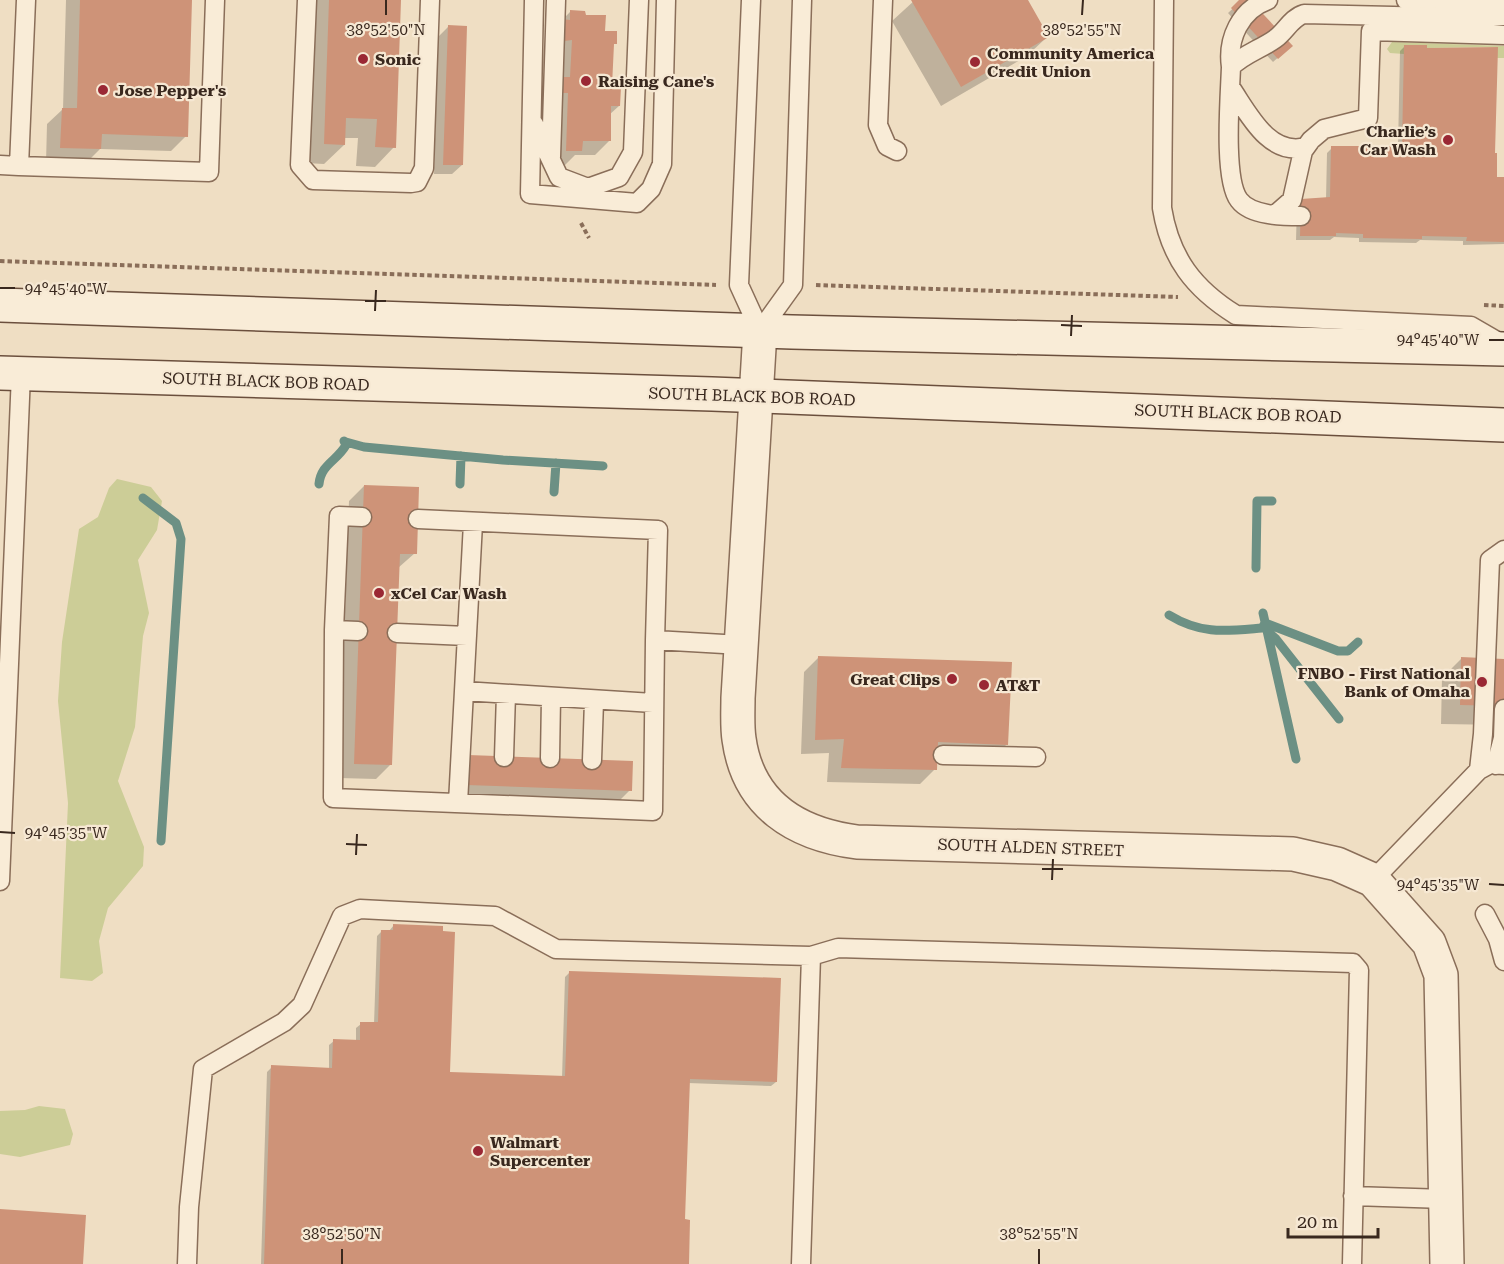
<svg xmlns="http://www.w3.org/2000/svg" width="1504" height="1264" viewBox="0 0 1504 1264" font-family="'Roboto Serif',serif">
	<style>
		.green { fill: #cccd97 }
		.shadow { fill: #0003 }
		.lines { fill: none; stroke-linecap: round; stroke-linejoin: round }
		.stream { stroke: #6c9084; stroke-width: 9 }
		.building { fill: #ce9378 }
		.lane-casing { stroke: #8a6e59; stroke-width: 21 }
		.street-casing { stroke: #8a6e59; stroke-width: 36 }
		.secondary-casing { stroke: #6b4f3d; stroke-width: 36 }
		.path { stroke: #8a6e59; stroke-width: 4; stroke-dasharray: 4.5 3; stroke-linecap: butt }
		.lane { stroke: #f9ecd7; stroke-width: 18 }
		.street { stroke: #f9ecd7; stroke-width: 33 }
		.secondary { stroke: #f9ecd7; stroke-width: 33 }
		.ticks { fill: none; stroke: #39281e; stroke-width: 2 }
		.poi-dot { fill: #9a2834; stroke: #f6e8d3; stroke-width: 2 }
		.labels { text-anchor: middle; stroke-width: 4.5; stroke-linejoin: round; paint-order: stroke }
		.poi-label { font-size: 16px; font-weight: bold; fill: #39281e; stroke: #f6e8d3; text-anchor: start }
		.street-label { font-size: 16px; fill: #39281e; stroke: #f6e8d3 }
		.ticks-label { font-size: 15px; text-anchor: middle; fill: #39281e; stroke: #f6e8d3; stroke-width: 4.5; stroke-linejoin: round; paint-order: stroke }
	</style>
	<rect width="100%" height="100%" fill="#efdec3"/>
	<!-- green -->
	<path class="green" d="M1392,42L1504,46V58H1497V47L1427,48V45H1404V54L1390,53L1387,49Z
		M117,479L151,487L162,501L157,530L138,560L149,613L143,636L135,727L118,781L144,847L143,866L108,908L99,941L103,973L92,981L60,978L68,803L58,701L62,642L79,529L98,517L109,488Z
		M39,1106L65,1109L73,1134L70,1145L20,1157L0,1154V1111L25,1110Z"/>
	<!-- shadow -->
	<path class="shadow" d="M66,0H191L186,136L171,151L100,149L85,164L46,163L47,124L63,109Z
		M310,0H399L394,147L375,167L356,166L358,138H344V145L324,164L305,163Z
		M915,0H1026L1047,37L1027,56L941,106L892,21Z
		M1242,0H1248L1291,46L1273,62L1228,13Z
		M570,12L603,32L612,46L610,87L619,106L609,115L610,140L595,155H575L565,165H551L555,27Z
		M448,27L462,165L452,174H434L438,37Z
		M1405,46L1493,154L1495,178L1504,179V244L1463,245V241L1420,240L1416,243L1359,242V238L1334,237L1330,240H1296L1297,205L1302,200L1326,199L1327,153L1332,148H1398L1400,51Z
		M364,486L415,553L398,568L391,764L376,779L339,778L349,501Z
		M819,657L1007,744L992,759L936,757L935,769L920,784L827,782L829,753L801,754L804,672Z
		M1462,658L1504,660V725L1441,724L1442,678Z
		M468,757L630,790L615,805L452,799Z
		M394,925L449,1074L562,1078L565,977L570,972L776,1082L771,1086L688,1083L683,1221L688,1264H261L267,1072L272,1067L329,1069V1045L334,1041L356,1042V1028L361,1024H374L377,936L382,931H389Z"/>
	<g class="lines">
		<!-- stream -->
		<path class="stream" d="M346,442L364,447L503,460L603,466
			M319,484C321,464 337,461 346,445L344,441
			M460,484L461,456
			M554,492L556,463
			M143,498L176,523L181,539L161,841
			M1256,568L1257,501H1272
			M1263,613L1296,759
			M1169,615C1202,635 1226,631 1262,628L1265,623L1338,651H1348L1358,642
			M1268,632L1276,639L1339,719"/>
	</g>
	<!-- building -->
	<path class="building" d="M80,0H192L188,137L102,134L101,149L60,148L62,108H77Z
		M329,0H401L396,148L375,147L377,119L346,118L345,145L324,144Z
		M911,0H1028L1049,37L961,87Z
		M1239,0H1250L1293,46L1278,59L1231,8Z
		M570,10L585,11L586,15H606L605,31H617V44H614L612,86L621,87L620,106H611V141H583L582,151H566L568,93H559L560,77H570L572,40L564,41L565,31L561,30V19L570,20Z
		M448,25L467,26L463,165H443Z
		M1404,45H1427V48L1498,47L1495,153H1497V177H1504V242L1466,241L1467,237L1422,236V239L1363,238V234L1336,233V236H1300L1301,199L1330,197L1331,146H1402Z
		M364,485L419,487L417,554H400L392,765L354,764Z
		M818,656L1012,662L1008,745L938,742L937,770L841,768L844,739L815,740Z
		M1461,657L1504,659V706L1460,705Z
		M468,755L633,761L632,791L467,785Z
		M393,924L443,926V931L455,932L450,1072L565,1076L569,971L781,978L777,1082L690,1079L685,1219L690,1220L689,1264H264L271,1065L332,1068L333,1039L360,1040V1022H378L381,930H393Z
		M0,1209L86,1215L83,1264H0Z"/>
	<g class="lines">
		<!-- lane casing -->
		<g class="lane-casing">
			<path id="lane" d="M307,0L300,165L313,180L411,183L417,182L424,168L430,0
				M534,0L530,194L637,203L651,189L662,164L666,0
				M751,0L739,285L760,331L793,285L802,0
				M883,0L878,125L887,146L897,151
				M1164,0L1162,208C1170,258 1194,289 1236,315L1471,326L1502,344
				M1406,0L1473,2L1504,8
				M1231,67C1227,39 1240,10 1268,0
				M1231,88C1248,113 1269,157 1306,147
				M534,124L559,177L588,188L619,177L633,152L639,0
				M551,157L556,0
				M0,165L19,166L26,0
				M19,166L209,172L215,0
				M1276,214L1292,200L1303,151L1311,140L1324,129L1368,118L1371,31L1504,35
				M1301,216C1283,216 1251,216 1239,200C1223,179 1230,96 1231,67C1242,55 1261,49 1275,39C1286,31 1291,18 1304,14L1482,18L1504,16
				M362,517L339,516L334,630L333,798L653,811L655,640L741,645
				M418,519L658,530L655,640
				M334,630L358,631
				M397,633L467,636
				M464,691L473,523
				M943,755L1036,757
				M504,757L506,694
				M550,758L551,698
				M592,760L594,701
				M1496,765L1503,738L1504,709
				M1479,770L1483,734L1490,560L1504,550
				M458,803L464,691L653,703
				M1373,880L1479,770L1490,764L1504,765
				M0,881L21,374
				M1485,914L1498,939L1504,961
				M1353,1196L1445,1199
				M187,1264L189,1207L203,1069L284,1022L302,1005L342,916L360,909L495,916L556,949L811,956
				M801,1264L811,956L838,948L1353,963L1359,970L1352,1264"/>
		</g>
		<!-- street casing -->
		<g class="street-casing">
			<path id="street" d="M760,331L738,698C738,711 737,726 739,739C748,805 796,834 857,842L1293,854L1337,864L1373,880L1429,943L1441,975L1447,1264"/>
		</g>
		<!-- secondary casing -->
		<g class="secondary-casing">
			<path id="secondary" d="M0,305L792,332L1504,349
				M0,373L712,394L1504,425"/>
		</g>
		<!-- path -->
		<path class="path" d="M581,223L589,238
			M0,261L716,285
			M816,285L1178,297
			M1484,305L1504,306"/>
		<!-- lane -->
		<use href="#lane" class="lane"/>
		<!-- street -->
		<use href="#street" class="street"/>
		<!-- secondary -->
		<use href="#secondary" class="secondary"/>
	</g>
	<!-- ticks -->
	<path class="ticks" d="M386,15V0M1082,15L1083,0M0,288H15M365,301H386M375,311L376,290M1061,325L1082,326M1071,336L1072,315M1489,340H1504M0,832L15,833M346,844L367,845M356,855L357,834M1042,869H1063M1052,880L1053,859M1489,884L1504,885M342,1264V1249M1039,1264V1249"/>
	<!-- markers -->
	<g class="poi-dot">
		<circle cx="363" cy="59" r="6"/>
		<circle cx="975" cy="62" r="6"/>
		<circle cx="586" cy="81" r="6"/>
		<circle cx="103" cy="90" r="6"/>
		<circle cx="1448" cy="140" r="6"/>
		<circle cx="379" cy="593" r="6"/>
		<circle cx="952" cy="679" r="6"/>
		<circle cx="1482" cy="682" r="6"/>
		<circle cx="984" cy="685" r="6"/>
		<circle cx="478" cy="1151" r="6"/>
	</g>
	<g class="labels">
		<!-- poi labels -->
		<g class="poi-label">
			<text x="987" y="59">Community America<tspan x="987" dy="18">Credit Union</tspan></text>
			<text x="375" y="65">Sonic</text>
			<text x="598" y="87">Raising Cane's</text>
			<text x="115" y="96">Jose Pepper's</text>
			<text x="1436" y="137" text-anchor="end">Charlie’s<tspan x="1436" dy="18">Car Wash</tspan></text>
			<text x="391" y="599">xCel Car Wash</text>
			<text x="1470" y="679" text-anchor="end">FNBO - First National<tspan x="1470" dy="18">Bank of Omaha</tspan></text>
			<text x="940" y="685" text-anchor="end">Great Clips</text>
			<text x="996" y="691">AT&amp;T</text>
			<text x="490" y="1148">Walmart<tspan x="490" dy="18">Supercenter</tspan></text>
		</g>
		<!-- street labels -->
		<g class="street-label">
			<text transform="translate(266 381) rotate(2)" y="6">SOUTH BLACK BOB ROAD</text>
			<text transform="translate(752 396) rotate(2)" y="6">SOUTH BLACK BOB ROAD</text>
			<text transform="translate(1238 413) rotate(2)" y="6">SOUTH BLACK BOB ROAD</text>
			<text transform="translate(1031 847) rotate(2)" y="6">SOUTH ALDEN STREET</text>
		</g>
	</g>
	<g class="ticks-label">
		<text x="386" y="35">38°52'50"N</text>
		<text x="1082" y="35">38°52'55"N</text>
		<text x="66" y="294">94°45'40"W</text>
		<text x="1438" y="345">94°45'40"W</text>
		<text x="66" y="838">94°45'35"W</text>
		<text x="1438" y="890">94°45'35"W</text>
		<text x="342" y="1239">38°52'50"N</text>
		<text x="1039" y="1239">38°52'55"N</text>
	</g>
	<!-- scale -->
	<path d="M1288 1228v9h90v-9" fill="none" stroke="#39281e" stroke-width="3"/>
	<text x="1297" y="1228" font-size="18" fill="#39281e" stroke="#f6e8d3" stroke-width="4.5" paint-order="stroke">20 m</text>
</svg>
